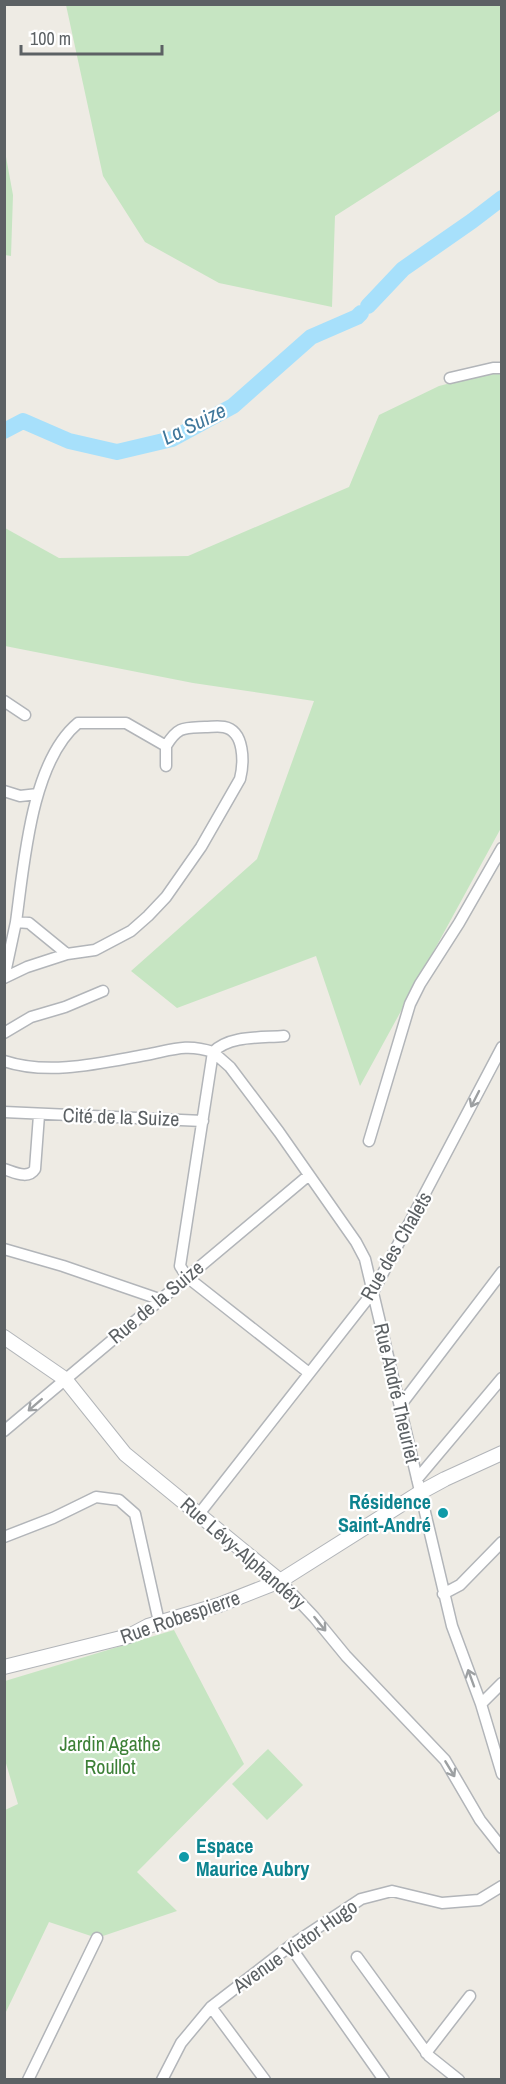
<svg xmlns="http://www.w3.org/2000/svg" width="506" height="2084" viewBox="0 0 506 2084" font-family="'Archivo Narrow',sans-serif">
	<style>
		.green { fill: #c6e5c2 }
		.lines { fill: none; stroke-linecap: round; stroke-linejoin: round }
		.river { stroke: #a7e0fb; stroke-width: 16 }
		.minor-casing { stroke: #b2b5b9; stroke-width: 13 }
		.tertiary-casing { stroke: #b2b5b9; stroke-width: 16 }
		.minor { stroke: #fff; stroke-width: 10 }
		.tertiary { stroke: #fff; stroke-width: 14 }
		.oneway { stroke: #9da0a2 }
		.culture-dot { fill: #0f9aa8; stroke: #fff; stroke-width: 2 }
		.labels { text-anchor: middle; stroke-width: 4.5; stroke-linejoin: round; paint-order: stroke }
		.street-label { font-size: 20px; fill: #5c6164; stroke: #fff }
		.culture-label { font-size: 20px; font-weight: bold; fill: #0d838f; stroke: #fff; text-anchor: end }
		.park-label { font-size: 20px; fill: #3d8037; stroke: #fff }
		.water-label { font-size: 21px; font-style: italic; fill: #3f779b; stroke: #fff }
	</style>
	<rect width="100%" height="100%" fill="#eeebe4"/>
	<!-- green -->
	<path class="green" d="M66,5H501V110L335,216L332,307L219,283L145,242L103,176Z
		M4,146L13,195L11,256L5,255Z
		M501,370V828L360,1086L316,956L177,1008L131,971L257,859L314,701L193,683L5,646V528L59,558L188,556L349,487L379,415L439,386Z
		M174,1630L244,1764L137,1872L177,1911L97,1938L49,1922L5,2014V1810L18,1804L5,1760V1681Z
		M268,1749L303,1785L267,1820L232,1784Z"/>
	<g class="lines">
		<!-- river -->
		<path class="river" d="M368,306L403,269L472,221L502,198
			M4,431L23,421L69,441L117,452L172,439L233,406L311,337L357,317L361,313"/>
		<!-- minor casing -->
		<g class="minor-casing">
			<path id="minor" d="M450,378L493,368H502
				M4,701L25,715
				M78,723H126L166,746C178,726 184,728 205,727C211,727 218,726 224,727C245,731 244,763 240,779L201,847L166,897L148,916L131,931L95,950L67,954L29,923L16,922C24,864 31,762 78,723Z
				M166,766V746
				M4,791L20,796L38,794
				M4,978L27,967L67,954
				M4,978L16,922
				M4,1033L31,1017L65,1007L103,991
				M4,1061C49,1076 101,1063 145,1055C172,1050 186,1043 213,1052C230,1035 261,1038 284,1036
				M4,1112L203,1121
				M369,1141L410,1004L420,984L459,923L502,848
				M4,1169C14,1172 28,1180 35,1169L39,1115
				M4,1249L63,1266L159,1299
				M309,1373L187,1277L180,1266L213,1052L230,1067L279,1132L356,1242L365,1259L452,1626L481,1704L502,1774
				M400,1406L502,1272
				M4,1431L309,1175
				M417,1479L502,1378
				M199,1514L373,1292L502,1047
				M4,1537L53,1518L96,1497L119,1500L135,1514L159,1622
				M280,1581L314,1617L346,1656L445,1760L480,1820L502,1848
				M443,1594L460,1585L502,1542
				M481,1704L502,1683
				M290,1946L384,2080
				M357,1957L429,2056L459,2080
				M211,2007L265,2080
				M426,2053L470,1996
				M28,2080L97,1938
				M162,2080L181,2043L211,2007L290,1946L361,1899L392,1891L442,1903L479,1900L502,1886"/>
		</g>
		<!-- tertiary casing -->
		<g class="tertiary-casing">
			<path id="tertiary" d="M4,1337L65,1379L125,1454L280,1581
				M4,1667L129,1636L148,1626L219,1605L280,1581L421,1492L445,1479L502,1453"/>
		</g>
		<!-- minor -->
		<use href="#minor" class="minor"/>
		<!-- tertiary -->
		<use href="#tertiary" class="tertiary"/>
	</g>
	<!-- one-way arrows -->
	<defs><path id="oneway-shaft" d="M-6 0H5M1.5-3L5.5 0L1.5 3" fill="none" stroke-width="1.6" stroke-linecap="round" stroke-linejoin="round" transform="scale(1.5)"/></defs>
	<g class="oneway">
		<use href="#oneway-shaft" transform="translate(475 1099) rotate(117)"/>
		<use href="#oneway-shaft" transform="translate(35 1405) rotate(139)"/>
		<use href="#oneway-shaft" transform="translate(320 1624) rotate(51)"/>
		<use href="#oneway-shaft" transform="translate(471 1678) rotate(-110)"/>
		<use href="#oneway-shaft" transform="translate(450 1769) rotate(59)"/>
	</g>
	<!-- markers -->
	<g class="culture-dot">
		<circle cx="443" cy="1513" r="6"/>
		<circle cx="184" cy="1857" r="6"/>
	</g>
	<g class="labels">
		<!-- street labels -->
		<g class="street-label">
			<text transform="translate(121 1117) rotate(2)" y="7">Cité de la Suize</text>
			<text transform="translate(396 1246) rotate(-60)" y="7">Rue des Chalets</text>
			<text transform="translate(156 1302) rotate(-40)" y="7">Rue de la Suize</text>
			<text transform="translate(397 1393) rotate(77)" y="7">Rue André Theuriet</text>
			<text transform="translate(243 1553) rotate(41)" y="7">Rue Lévy-Alphandéry</text>
			<text transform="translate(180 1617) rotate(-19)" y="7">Rue Robespierre</text>
			<text transform="translate(295 1946) rotate(-35)" y="7">Avenue Victor Hugo</text>
		</g>
		<!-- culture labels -->
		<g class="culture-label">
			<text x="431" y="1509">Résidence<tspan x="431" dy="23">Saint-André</tspan></text>
			<text x="196" y="1853" text-anchor="start">Espace<tspan x="196" dy="23">Maurice Aubry</tspan></text>
		</g>
		<!-- park labels -->
		<g class="park-label">
			<text x="110" y="1751">Jardin Agathe<tspan x="110" dy="23">Roullot</tspan></text>
		</g>
		<!-- water labels -->
		<g class="water-label">
			<text transform="translate(194 424) rotate(-26)" y="7">La Suize</text>
		</g>
	</g>
	<!-- border -->
	<rect width="506" height="2084" fill="none" stroke="#5c6164" stroke-width="12"/>
	<!-- scale -->
	<path d="M21 45v9h141v-9" fill="none" stroke="#5c6164" stroke-width="3"/>
	<text x="30" y="45" font-size="18" fill="#5c6164" stroke="#ffffff" stroke-width="4.5" paint-order="stroke">100 m</text>
</svg>
